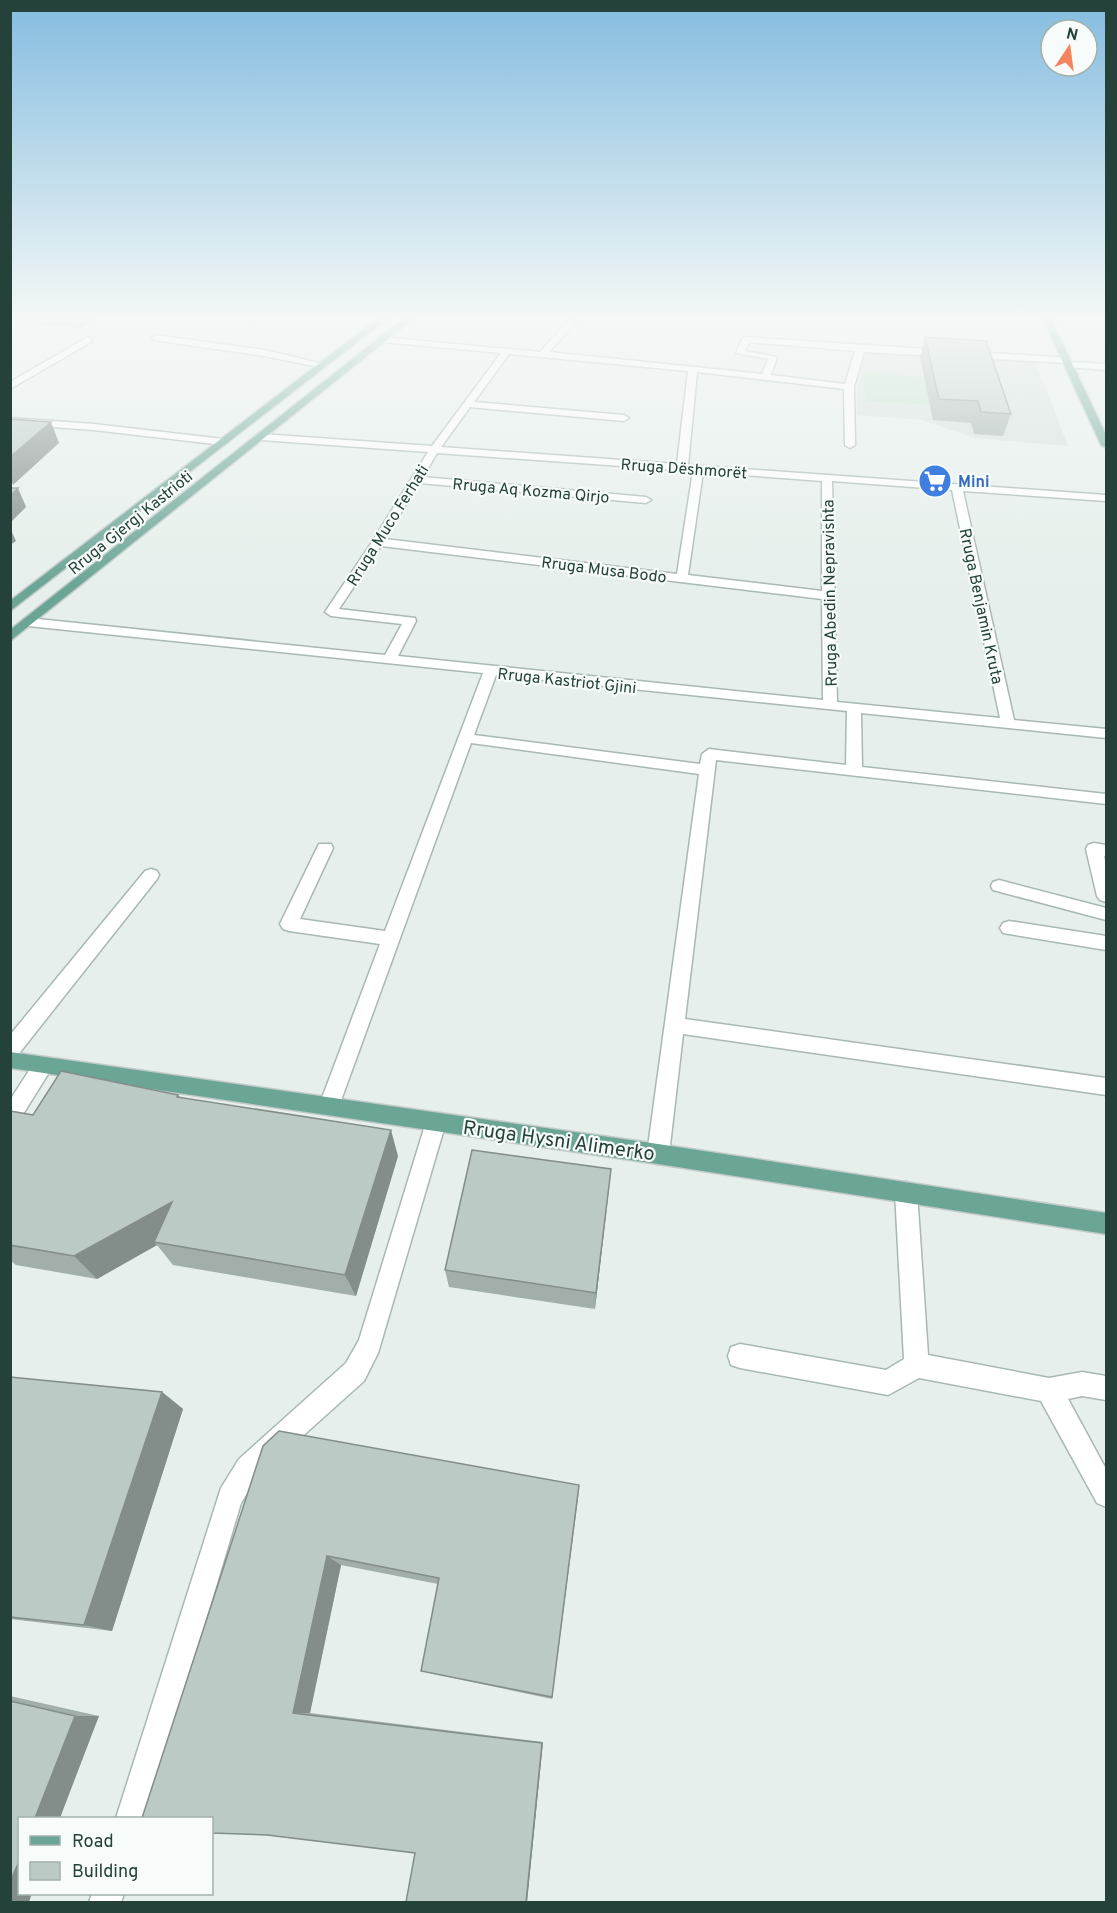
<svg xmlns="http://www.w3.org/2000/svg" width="1117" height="1913" viewBox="0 0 1117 1913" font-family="Overpass,sans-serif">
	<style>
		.built { fill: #d4dfda }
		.green { fill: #bfe0c8 }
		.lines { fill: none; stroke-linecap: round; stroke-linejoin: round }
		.minor-casing { stroke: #a8b8b2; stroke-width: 3 }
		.major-casing { stroke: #c2cac8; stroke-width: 3 }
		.minor { fill: #fff; fill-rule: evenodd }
		.major { fill: #6aa596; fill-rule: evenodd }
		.wall { fill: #a1aea9 }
		.shaded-wall { fill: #838d89 }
		.building { fill: #bbcac4; stroke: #838d89; stroke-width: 1.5 }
		.labels { text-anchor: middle; stroke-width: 4.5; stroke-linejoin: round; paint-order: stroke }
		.far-street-label { font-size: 16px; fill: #24423a; stroke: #f7fbf9 }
		.far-shop-label { font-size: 16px; font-weight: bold; fill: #366cbe; stroke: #f7fbf9; text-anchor: start }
		.street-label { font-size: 20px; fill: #24423a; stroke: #f7fbf9 }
	</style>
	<rect width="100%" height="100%" fill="#e6efeb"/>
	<!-- built -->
	<path class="built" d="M872,352L1035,361L1068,446L975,438L922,420L857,415V388L864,356Z"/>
	<!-- green -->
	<path class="green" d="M863,373L925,377L931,405L866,401Z"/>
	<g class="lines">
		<!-- minor casing -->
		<g class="minor-casing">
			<path id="minor" d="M570,319H579L549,352L762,374L768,359L736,353L743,337L1070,358L1071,360L1067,363L864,352L854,387L855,445L850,448L845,445L844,389L697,372L688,465L1106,495V501L963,491L1014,720L1106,729V738L861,713L862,767L1106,794V804L716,760L685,1019L1106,1078V1095L683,1034L669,1154L665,1161L658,1164L651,1161L647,1154L699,774L471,743L339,1106L336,1112L329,1115L322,1112L319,1106L380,944L289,931L283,929L280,924L317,848L319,844H331L333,848L300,919L385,931L483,673L28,626L22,622L28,618L385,655L402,624L331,616L325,612L372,542L428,452L261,440L256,437L261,434L432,446L501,353L384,342L381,341V337L540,352ZM749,342L855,351L845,384L771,375L777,357L745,351ZM509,354L688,371L677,464L441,447L470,407L624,421L629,418L624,415L474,402ZM437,453L693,471L677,574L385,539L419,483L646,503L651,500L646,497L423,477ZM703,472L822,481V591L688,575ZM832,481L952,490L1000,718L837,702ZM381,546L822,599L823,700L398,656L416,621L415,618L339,609ZM496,675L847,711L846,765L709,749L702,754L700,764L474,735Z
				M156,335L264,350L328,365L324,368L264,356L153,340L152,338Z
				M88,337L92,340L91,342L10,389V382Z
				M1069,362L1106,364V370L1066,367V363Z
				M10,418L94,424L223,439L228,442L223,445L94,430L10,424Z
				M1094,843L1106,845V857L1104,856L1106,865V902L1100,900L1097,896L1086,849L1088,845Z
				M151,869L157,871L159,875L157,879L17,1056L10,1058V1035L145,871Z
				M999,880L1106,908V920L993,890L991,886L993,882Z
				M1009,921L1106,936V950L1003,933L1000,928L1003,923Z
				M43,1058L50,1060L53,1066L17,1124L10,1127V1100L36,1060Z
				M436,1113L443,1116L446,1122L378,1353L364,1381L257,1477L241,1503L147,1818H116L221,1488L239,1459L346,1363L359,1340L426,1122L429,1116Z
				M906,1182L914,1185L917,1192L928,1355L1049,1378L1082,1372L1106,1376V1400L1082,1396L1068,1399L1106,1469V1507L1097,1503L1041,1401L919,1378L888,1395L740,1368L731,1365L728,1356L731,1347L740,1344L886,1370L904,1359L895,1192L898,1185Z
				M92,1894H124L121,1902H89Z"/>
		</g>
		<!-- major casing -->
		<g class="major-casing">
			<path id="major" d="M377,319H387L10,611V601Z
				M403,319H413L10,641V630Z
				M1043,319H1051L1106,435V448L1101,445Z
				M10,1052L658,1144L1106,1213V1234L658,1164L10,1068Z"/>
		</g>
		<!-- minor -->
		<use href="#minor" class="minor"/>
		<!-- major -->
		<use href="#major" class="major"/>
	</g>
	<!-- wall -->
	<path class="wall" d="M10,319H93L81,328L10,322Z
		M925,337L1011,414L1003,436L974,434L971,423L933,420L920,357Z
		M178,1095L180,1097L398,1156L356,1296L173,1265L157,1245L97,1279L16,1265L10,1260V1245L33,1115Z
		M611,1169L595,1309L449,1287L445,1270Z
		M10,1377L162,1392L183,1409L112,1631L10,1619Z
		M263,1446L579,1485L552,1699L429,1673L421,1671L438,1584L341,1565L310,1713L543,1742L527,1902H406L415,1853L267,1835Z
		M10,1696L99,1716L10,1902Z"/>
	<!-- shaded-wall -->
	<path class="shaded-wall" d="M78,319H93L81,328Z
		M51,422L59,443L13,485L10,478V457Z
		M18,488L26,507L10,523V496Z
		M10,528L16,541L10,545Z
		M391,1130L398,1156L356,1296L345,1275Z
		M611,1169L609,1188L595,1309L596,1293Z
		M172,1202L154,1242L157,1245L97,1279L74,1256Z
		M162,1392L183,1409L112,1631L84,1625Z
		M579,1485L578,1498L552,1699V1697Z
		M327,1556L341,1565L310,1713H293Z
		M75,1716H99L60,1818H35Z
		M543,1742L527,1902H526L542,1743Z
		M20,1859V1893H32L29,1902H10V1882Z"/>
	<!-- building -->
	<path class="building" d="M925,337L986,341L1011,414L981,412L978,401L939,399Z
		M10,419L51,422L10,457Z
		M10,488H18L10,496Z
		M61,1071L178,1095L177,1097L391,1130L345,1275L154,1242L172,1202L74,1256L10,1245V1111L33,1115Z
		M472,1150L611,1169L596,1293L445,1270Z
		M10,1377L162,1392L84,1625L10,1617Z
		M279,1431L579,1485L552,1697L421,1671L439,1578L327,1556L293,1713L542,1743L526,1902H406L415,1853L267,1835L212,1833V1818H142L263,1446Z
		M10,1701L75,1716L35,1818H20V1859L10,1882Z"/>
	<!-- sky -->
	<linearGradient id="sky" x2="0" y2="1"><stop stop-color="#84bce0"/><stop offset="0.54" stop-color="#f4f8f6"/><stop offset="1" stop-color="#f4f8f6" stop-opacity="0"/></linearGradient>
	<rect width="1117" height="587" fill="url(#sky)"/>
	<!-- icons -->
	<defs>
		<g id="supermarket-disc" transform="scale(1.725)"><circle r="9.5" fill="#3f7fe0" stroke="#f7fbf9"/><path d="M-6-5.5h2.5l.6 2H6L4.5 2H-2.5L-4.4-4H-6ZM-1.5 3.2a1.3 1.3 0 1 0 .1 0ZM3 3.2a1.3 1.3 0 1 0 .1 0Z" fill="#fff"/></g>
	</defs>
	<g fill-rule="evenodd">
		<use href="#supermarket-disc" x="935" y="481"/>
	</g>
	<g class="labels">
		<!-- far-street labels -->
		<g class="far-street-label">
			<text transform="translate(684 468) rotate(4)" y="6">Rruga Dëshmorët</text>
			<text transform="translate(531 490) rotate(5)" y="6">Rruga Aq Kozma Qirjo</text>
			<text transform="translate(130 522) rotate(-39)" y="6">Rruga Gjergj Kastrioti</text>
			<text transform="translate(387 525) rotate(-58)" y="6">Rruga Muco Ferhati</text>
			<text transform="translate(604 569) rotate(7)" y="6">Rruga Musa Bodo</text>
			<text transform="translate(829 593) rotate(-91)" y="6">Rruga Abedin Nepravishta</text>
			<text transform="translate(982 606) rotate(78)" y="6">Rruga Benjamin Kruta</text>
			<text transform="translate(567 680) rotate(6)" y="6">Rruga Kastriot Gjini</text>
		</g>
		<!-- far-shop labels -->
		<g class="far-shop-label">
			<text x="958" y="487">Mini</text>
		</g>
		<!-- street labels -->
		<g class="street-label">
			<text transform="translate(559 1140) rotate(8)" y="7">Rruga Hysni Alimerko</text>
		</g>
	</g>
	<!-- border -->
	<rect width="1117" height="1913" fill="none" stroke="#24423a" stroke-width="24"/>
	<!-- legend -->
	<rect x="18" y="1817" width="195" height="78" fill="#f7fbf9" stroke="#a3b1ad" stroke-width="1.5"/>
	<rect x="30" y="1836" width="30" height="9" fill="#6aa596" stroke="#a3b1ad" stroke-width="1.5"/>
	<text x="72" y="1847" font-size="18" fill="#24423a">Road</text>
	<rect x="30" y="1862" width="30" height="18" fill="#bbcac4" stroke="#a3b1ad" stroke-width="1.5"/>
	<text x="72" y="1877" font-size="18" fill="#24423a">Building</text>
	<!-- north arrow -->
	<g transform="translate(1069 48) rotate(13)"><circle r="28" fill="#f7fbf9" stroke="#a3b1ad" stroke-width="1.5"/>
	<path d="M0-4.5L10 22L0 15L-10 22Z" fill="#f4845f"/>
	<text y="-9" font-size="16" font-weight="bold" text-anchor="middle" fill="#24423a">N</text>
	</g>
</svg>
